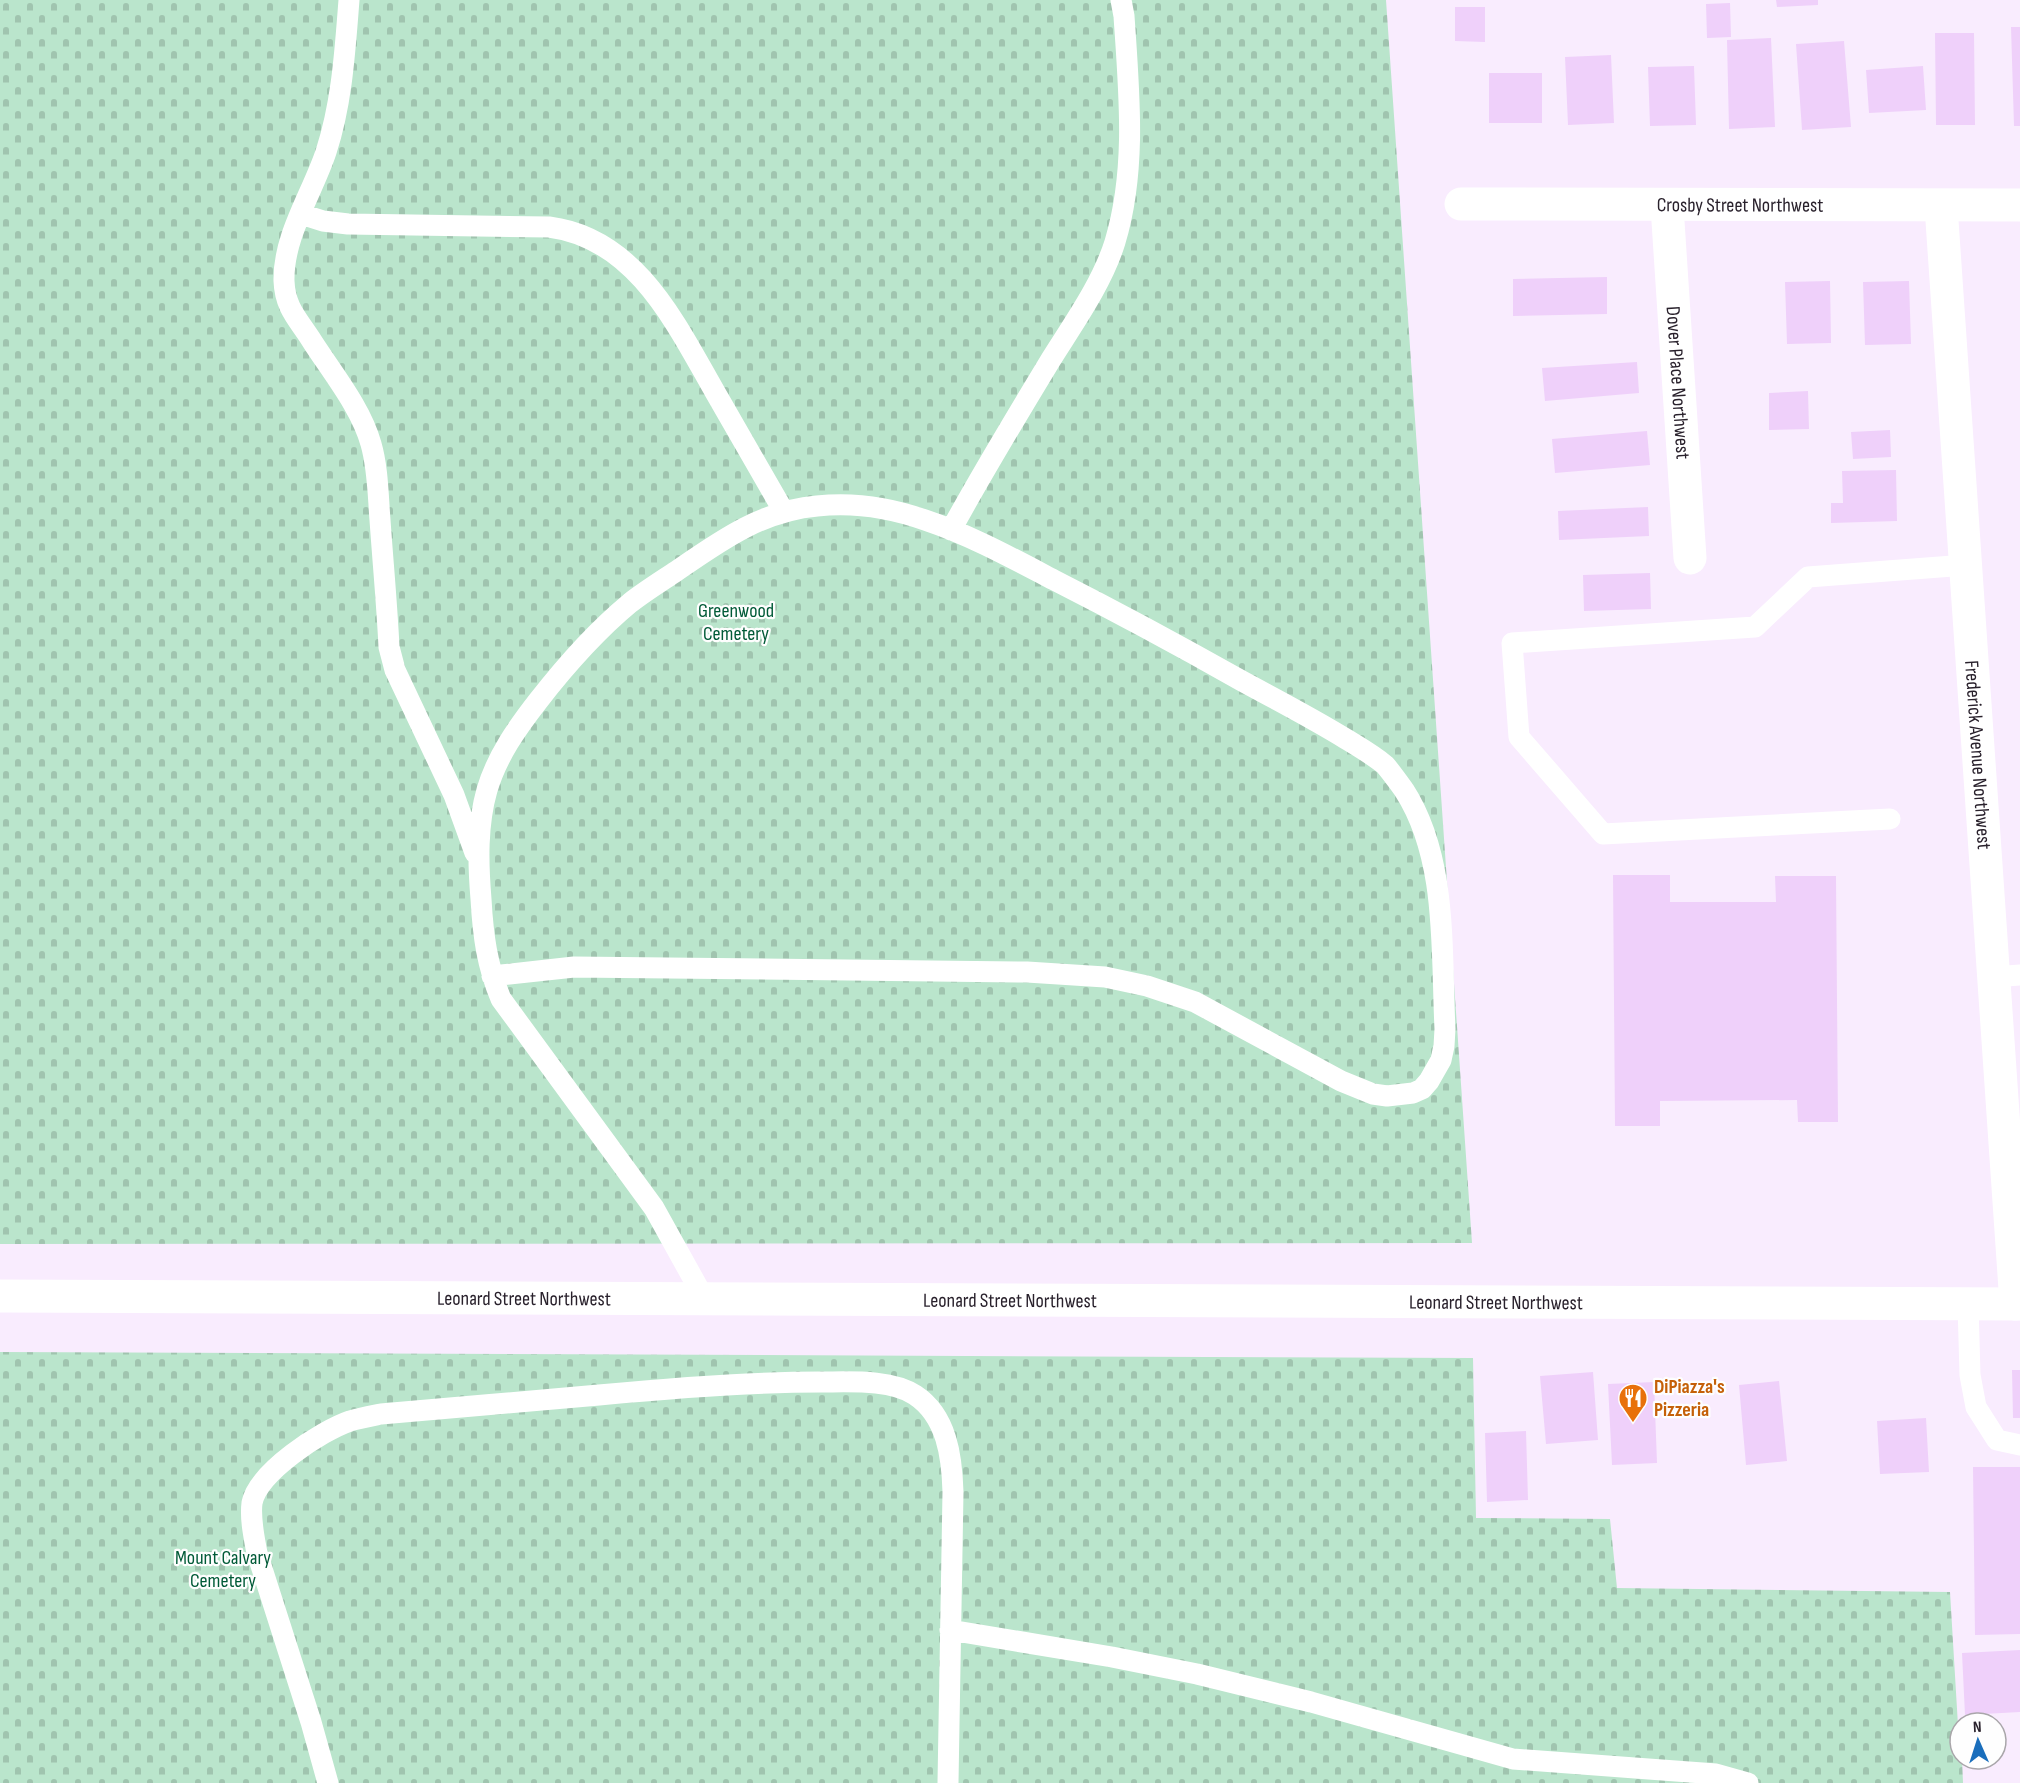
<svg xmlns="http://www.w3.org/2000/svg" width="2020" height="1783" viewBox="0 0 2020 1783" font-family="'Sofia Sans Condensed',sans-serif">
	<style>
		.cemetery { fill: url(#cemetery-stones) }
		.building { fill: #efd0fa }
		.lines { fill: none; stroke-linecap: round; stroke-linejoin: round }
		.lane { stroke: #fff; stroke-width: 21 }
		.street { stroke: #fff; stroke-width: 33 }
		.secondary { stroke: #fff; stroke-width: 33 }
		.labels { text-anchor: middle; stroke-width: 4.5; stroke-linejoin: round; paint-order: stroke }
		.street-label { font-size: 20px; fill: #29212c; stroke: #fefefe }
		.park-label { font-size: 20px; fill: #005a37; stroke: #fefefe }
		.food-label { font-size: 20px; font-weight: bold; fill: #c56008; stroke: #fefefe; text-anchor: start }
	</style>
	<defs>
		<pattern id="cemetery-stones" width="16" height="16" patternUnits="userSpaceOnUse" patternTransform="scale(1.5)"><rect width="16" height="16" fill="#bae5cc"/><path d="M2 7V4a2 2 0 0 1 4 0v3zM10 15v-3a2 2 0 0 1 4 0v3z" fill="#a0c4af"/></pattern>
	</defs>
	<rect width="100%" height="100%" fill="#f9ecfe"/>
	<!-- cemetery -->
	<path class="cemetery" d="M0,0H1386L1472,1243L0,1244Z
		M0,1352L1473,1358L1476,1518L1610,1519L1617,1588L1950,1592L1960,1759H1962L1963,1783H0Z"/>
	<!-- building -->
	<path class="building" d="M1776,0H1818V5L1777,7Z
		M1730,3L1731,37L1707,38L1706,4Z
		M1455,7H1485V42L1455,41Z
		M2011,27H2020V126H2014Z
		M1935,33H1974L1975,125H1936Z
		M1771,38L1775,127L1729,129L1727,40Z
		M1844,41L1851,127L1802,130L1796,44Z
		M1611,55L1614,123L1568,125L1565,57Z
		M1694,66L1696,125L1650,126L1648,67Z
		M1923,66L1926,110L1869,113L1866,70Z
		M1489,73H1542V123H1489Z
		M1607,277V314L1513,316V279Z
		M1830,281L1831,343L1787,344L1785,282Z
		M1909,281L1911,344L1865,345L1863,282Z
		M1637,362L1639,393L1545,401L1542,368Z
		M1808,391L1809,429L1769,430V393Z
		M1890,430L1891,457L1853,459L1851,432Z
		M1647,431L1650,465L1555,473L1552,439Z
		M1896,470L1897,521L1831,523V503H1843L1842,471Z
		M1648,507L1649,536L1559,540L1558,511Z
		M1650,573L1651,609L1584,611L1583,575Z
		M1613,875H1670V902H1776L1775,876H1836L1838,1122H1798L1797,1100L1660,1101V1126H1615Z
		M2012,1370H2020V1418H2013Z
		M1593,1372L1598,1440L1546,1444L1540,1376Z
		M1779,1381L1787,1461L1746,1465L1739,1385Z
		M1654,1382L1657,1463L1612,1465L1608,1384Z
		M1926,1418L1929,1472L1880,1474L1877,1421Z
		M1526,1431L1528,1500L1487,1502L1485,1433Z
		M1973,1467H2020V1634L1975,1635Z
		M2020,1650V1712L1965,1715L1962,1653Z"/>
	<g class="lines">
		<!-- lane -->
		<path class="lane" d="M349,0C345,51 342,103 326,152C312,194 283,236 284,281C285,307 297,318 310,338C330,370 361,407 371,444C378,468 378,495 380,520C383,563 387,605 389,647L395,670L454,795L475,853
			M301,214L323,221L348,224L549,227C636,238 676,324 715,392C738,432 761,472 784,512
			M951,530C982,473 1016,417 1050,361C1073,324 1102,284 1115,242C1137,169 1129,91 1124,16L1121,0
			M1890,819L1603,834L1519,737L1512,643L1755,627L1808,577L1966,565
			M492,976L574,967L1027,972L1105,977L1147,986L1195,1002L1341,1081L1373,1094L1387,1096L1413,1093L1422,1089L1429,1081L1441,1060L1444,1046L1445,1029C1441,951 1448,858 1404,790C1398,782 1392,773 1385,765C1373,755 1359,747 1346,739C1312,718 1277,700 1242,681C1180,646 1117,612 1054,580C1012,558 970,535 925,520C891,508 853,502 817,506C761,511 720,541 675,572C660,582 644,592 630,603C595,632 566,665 538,701C517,728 497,756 487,790C477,825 478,863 481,899C483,935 487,966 501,999L654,1208L705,1300
			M1994,977L2020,975
			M1968,1304L1970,1375L1976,1407L1997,1440L2020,1445
			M950,1630L1112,1657L1197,1674L1311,1702L1513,1759L1716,1774L1748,1783
			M328,1783L311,1722L257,1553C254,1537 250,1519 252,1503C258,1472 321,1431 350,1421C360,1418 371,1416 381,1414C454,1408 526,1401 599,1395C673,1388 747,1382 821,1382C849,1382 891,1379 915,1395C947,1416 952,1457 953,1492L948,1783"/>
		<!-- street -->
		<g class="street">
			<path id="s1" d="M1461,204L2020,205"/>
			<path id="s2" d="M1667,206L1690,558"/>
			<path id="s3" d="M1941,206L2016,1304"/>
		</g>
		<!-- secondary -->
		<path class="secondary" id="s4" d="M0,1296L2020,1304"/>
	</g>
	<!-- icons -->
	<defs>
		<g id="restaurant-pin" transform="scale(1.5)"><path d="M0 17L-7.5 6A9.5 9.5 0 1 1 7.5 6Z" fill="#e8710a" stroke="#fefefe"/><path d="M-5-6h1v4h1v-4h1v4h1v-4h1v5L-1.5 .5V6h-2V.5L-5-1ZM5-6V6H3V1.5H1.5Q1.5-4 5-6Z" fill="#fff"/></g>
	</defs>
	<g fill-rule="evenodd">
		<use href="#restaurant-pin" x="1633" y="1398"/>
	</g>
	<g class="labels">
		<!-- street labels -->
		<g class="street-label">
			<text dy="7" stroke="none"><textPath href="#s1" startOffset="279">Crosby Street Northwest</textPath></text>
			<text dy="7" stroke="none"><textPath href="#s2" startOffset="177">Dover Place Northwest</textPath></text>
			<text dy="7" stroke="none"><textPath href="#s3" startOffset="550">Frederick Avenue Northwest</textPath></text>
			<text dy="7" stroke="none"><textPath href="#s4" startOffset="524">Leonard Street Northwest</textPath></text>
			<text dy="7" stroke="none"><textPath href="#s4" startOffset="1010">Leonard Street Northwest</textPath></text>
			<text dy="7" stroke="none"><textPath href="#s4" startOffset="1496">Leonard Street Northwest</textPath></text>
		</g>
		<!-- park labels -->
		<g class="park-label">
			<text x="736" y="617">Greenwood<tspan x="736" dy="23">Cemetery</tspan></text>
			<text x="223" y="1564">Mount Calvary<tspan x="223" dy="23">Cemetery</tspan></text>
		</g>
		<!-- food labels -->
		<g class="food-label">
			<text x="1654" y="1393">DiPiazza's<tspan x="1654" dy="23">Pizzeria</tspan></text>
		</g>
	</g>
	<!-- north arrow -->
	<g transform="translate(1978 1741) rotate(357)"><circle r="28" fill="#fefefe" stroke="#a9a6aa" stroke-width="1.5"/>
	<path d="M0-4.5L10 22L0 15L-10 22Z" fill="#1a6ebc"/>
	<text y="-9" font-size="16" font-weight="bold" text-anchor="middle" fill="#29212c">N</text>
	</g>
</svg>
